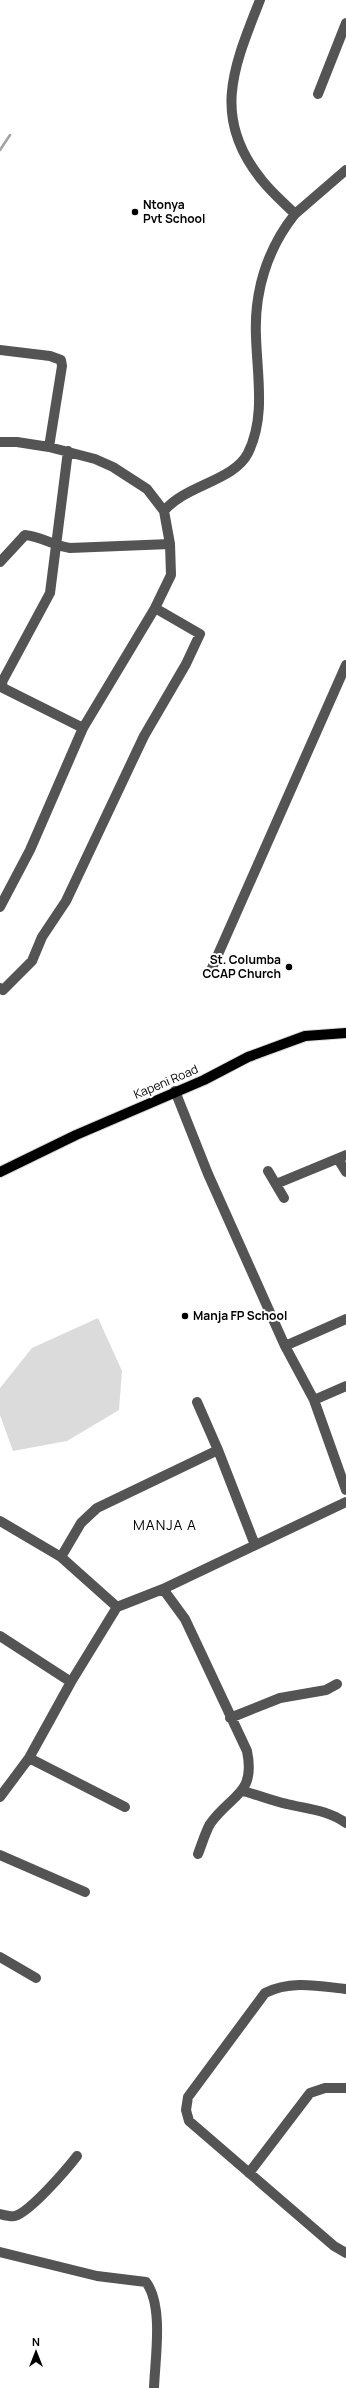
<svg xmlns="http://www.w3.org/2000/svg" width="346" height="2388" viewBox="0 0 346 2388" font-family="Manrope,sans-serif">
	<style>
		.green { fill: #dbdbdb }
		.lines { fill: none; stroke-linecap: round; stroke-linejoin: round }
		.stream { stroke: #a2a2a2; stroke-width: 2.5 }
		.major-casing { stroke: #dbdbdb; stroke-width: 12 }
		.minor { stroke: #545454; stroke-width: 10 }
		.major { stroke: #000; stroke-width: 10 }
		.poi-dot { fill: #000; stroke: #fff; stroke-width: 1.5 }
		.labels { text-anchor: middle; stroke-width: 4; stroke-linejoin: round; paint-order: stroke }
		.poi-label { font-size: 12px; font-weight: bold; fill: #000; stroke: #fff; text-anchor: start }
		.street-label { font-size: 12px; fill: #000; stroke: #fff }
		.quarter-label { font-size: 14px; letter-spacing: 1px; fill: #000; stroke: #fff }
	</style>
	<rect width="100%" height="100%" fill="#fff"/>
	<!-- green -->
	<path class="green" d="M98,1318L122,1371L119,1410L67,1441L13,1451L0,1415V1388L32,1348Z"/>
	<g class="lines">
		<!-- stream -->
		<path class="stream" d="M0,150L10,135"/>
		<!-- major casing -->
		<g class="major-casing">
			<path id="major" d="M0,1172L76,1135L204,1080L248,1057L305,1036L346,1033"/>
		</g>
		<!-- minor -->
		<path class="minor" d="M260,0C234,66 211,117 261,179C271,192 284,203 295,214
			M318,94L346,23
			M0,350L50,356L61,360L62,366L49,447
			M0,442H17L49,447L95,459L113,467L147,489L164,511L170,544L171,575L155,608L83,728L30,850L0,907
			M68,451L50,593L2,682L3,688L83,728
			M164,511C185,485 234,481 248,453C266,417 257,375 256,336C254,292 267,249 295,214L346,170
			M0,562L25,535C40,536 54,546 70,548L170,544
			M212,968L346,665
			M0,988L3,990L32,961L42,937L66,901L144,736L186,664L200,634L155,608
			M175,1091L208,1174L285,1346L314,1400L346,1490
			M338,1159L346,1172
			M268,1171L284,1198
			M276,1184L346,1155
			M285,1346L346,1319
			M314,1400L346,1386
			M197,1402L218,1450L255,1545
			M0,1521L61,1557L117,1607
			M61,1557L81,1523L97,1508L218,1450
			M163,1589L185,1619L247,1751C256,1795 231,1794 210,1824C205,1833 202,1844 198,1854
			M0,1636L71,1682
			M230,1718L280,1698L326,1690L337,1684
			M29,1758L125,1807
			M243,1791C258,1795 272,1801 287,1804C308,1809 328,1810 346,1823
			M0,1797L29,1758L71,1682L117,1607L163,1589L346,1502
			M0,1855L85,1892
			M0,1957L36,1978
			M346,1989C318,1986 291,1980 265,1993L188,2097L186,2110L189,2121L334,2246L346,2253
			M249,2173L310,2093L325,2088H346
			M0,2214C4,2215 11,2217 15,2216C30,2212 67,2169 77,2156
			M0,2252L97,2276L146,2282C164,2306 155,2359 154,2388"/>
		<!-- major -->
		<use href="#major" class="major"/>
	</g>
	<!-- markers -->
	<g class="poi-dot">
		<circle cx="135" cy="212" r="4"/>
		<circle cx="289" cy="967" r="4"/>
		<circle cx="185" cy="1316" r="4"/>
	</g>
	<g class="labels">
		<!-- poi labels -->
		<g class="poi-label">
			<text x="143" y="209">Ntonya<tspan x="143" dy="14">Pvt School</tspan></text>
			<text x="281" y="964" text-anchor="end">St. Columba<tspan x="281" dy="14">CCAP Church</tspan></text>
			<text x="193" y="1320">Manja FP School</text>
		</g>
		<!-- street labels -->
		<g class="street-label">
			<text transform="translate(166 1082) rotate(-23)" y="4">Kapeni Road</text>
		</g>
		<!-- quarter labels -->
		<g class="quarter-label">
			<text x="165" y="1530">MANJA A</text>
		</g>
	</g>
	<!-- north arrow -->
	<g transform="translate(36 2352)" stroke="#ffffff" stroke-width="3" paint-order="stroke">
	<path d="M0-3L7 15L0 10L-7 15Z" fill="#000000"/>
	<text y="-6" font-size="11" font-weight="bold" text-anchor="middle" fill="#000000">N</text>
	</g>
</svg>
